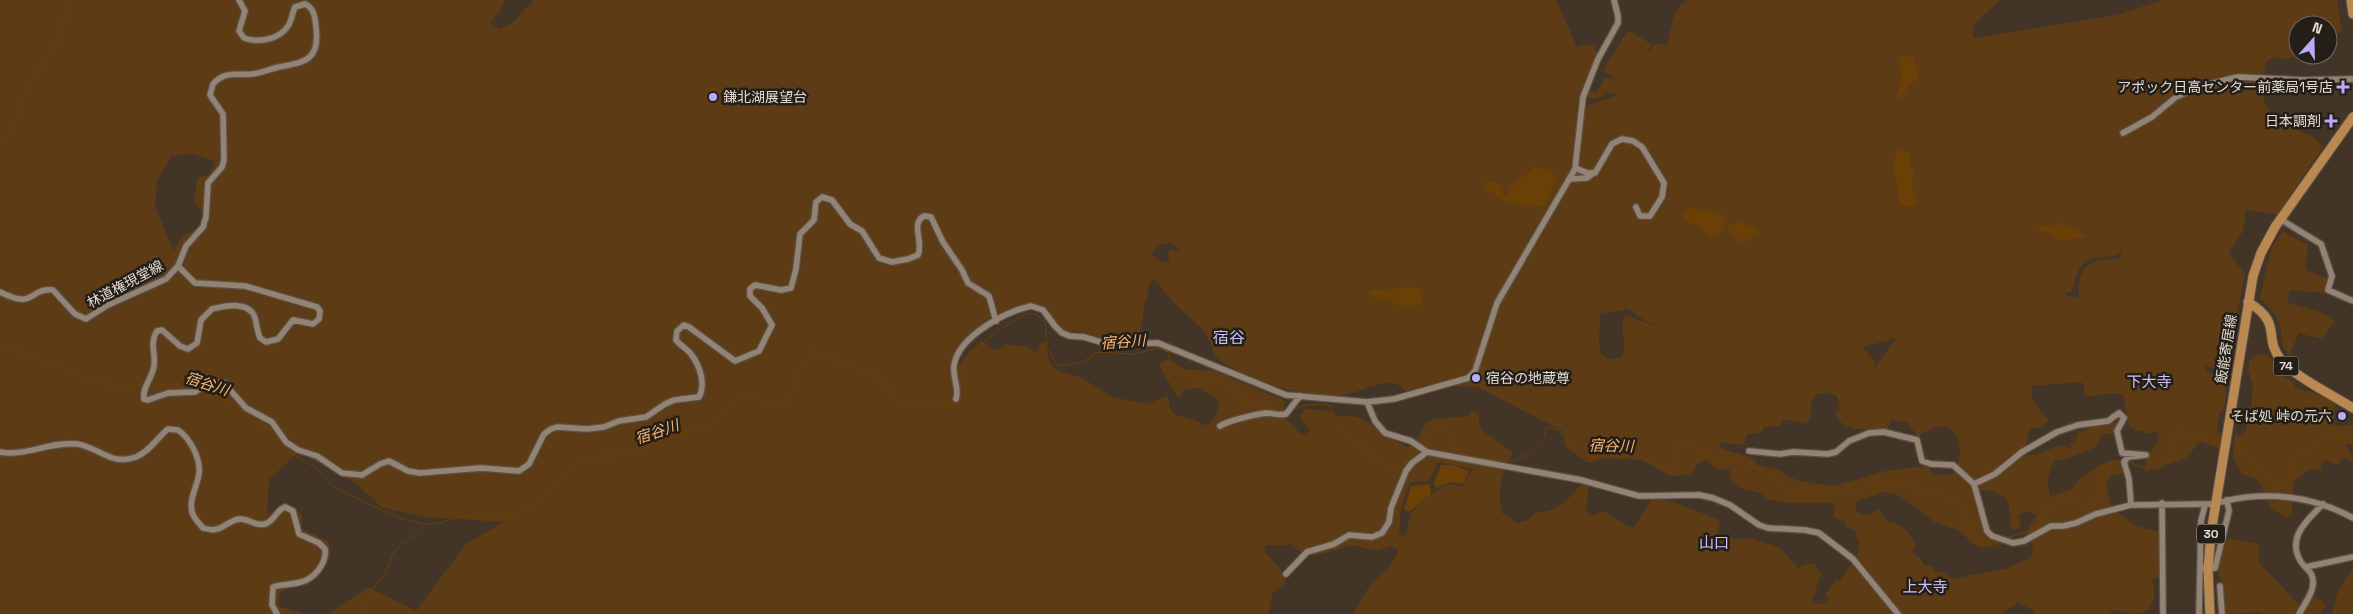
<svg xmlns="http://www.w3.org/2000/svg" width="2353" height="614" viewBox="0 0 2353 614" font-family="'Space Grotesk','Noto Sans JP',sans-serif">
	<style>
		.green { fill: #5d3b15; fill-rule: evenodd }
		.water { fill: #6b4006 }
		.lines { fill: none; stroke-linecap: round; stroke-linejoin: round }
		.stream { stroke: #6b4006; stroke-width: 1 }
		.street-casing { stroke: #5c5147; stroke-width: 8 }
		.primary-casing { stroke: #5c5147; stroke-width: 11 }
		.street { stroke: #928374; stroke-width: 5.5 }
		.primary { stroke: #ba8952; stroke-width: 9 }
		.poi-dot { fill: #b9abf7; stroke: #241e18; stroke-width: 2 }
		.labels { text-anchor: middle; stroke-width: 5; stroke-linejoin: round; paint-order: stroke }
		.shield { fill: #241e18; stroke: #aaa29b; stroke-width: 1 }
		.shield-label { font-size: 12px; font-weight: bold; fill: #e3dbd3 }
		.poi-label { font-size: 14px; fill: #e3dbd3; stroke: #241e18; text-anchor: end }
		.street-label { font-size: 14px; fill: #e3dbd3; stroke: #241e18 }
		.water-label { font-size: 15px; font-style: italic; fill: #f8b774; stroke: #241e18 }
		.neighbourhood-label { font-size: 15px; fill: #cac1fa; stroke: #241e18 }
		.quarter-label { font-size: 16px; fill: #cac1fa; stroke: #241e18 }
	</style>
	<rect width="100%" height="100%" fill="#423528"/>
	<!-- green -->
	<path class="green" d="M0,0H505L499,12L490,23L500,29L513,22L534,0H1556L1577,47L1584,44L1594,46L1597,54L1576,109L1619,95L1606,92C1600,100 1596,99 1587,97L1588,90L1597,92L1605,78L1617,80L1603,70L1628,30L1651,44L1647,52L1650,50L1654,44L1667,45C1672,30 1672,8 1687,0H2000L1974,24L1973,38L2117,15L2163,0H2337L2342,31L2336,34L2328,49V25H2298V55L2284,60L2275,56L2266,62C2260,98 2260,115 2298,130C2312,136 2312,135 2323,147L2278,214L2246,210L2243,231L2229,253L2245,274L2232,338C2222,345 2222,351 2224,363L2214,368L2205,366L2207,373L2222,375C2227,384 2227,401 2223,411L2219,412L2217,432L2221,434L2220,448L2200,442L2185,459L2144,471L2149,453L2157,444L2159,434L2156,432L2147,434L2142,430L2135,432L2133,427H2129L2123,394H2106L2089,397L2084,393V387L2081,382L2032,386C2028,401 2039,409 2049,420L2039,428H2030L2025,447L2015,457L2040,453L2060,445L2071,448V443L2075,441L2079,431L2083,432C2089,426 2110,419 2118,424L2113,433L2102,435L2096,447L2067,459L2054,460L2047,480L2050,496L2072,489L2079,479L2102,464L2112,460L2122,462L2126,473L2112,476L2106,483L2111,506L2135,526L2160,532L2164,538L2165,571L2160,577L2151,580C2158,589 2155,609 2142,613C2133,614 2121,613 2112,610L2110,614H2035L2031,609L2018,603L2001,614H1353C1358,606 1362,597 1367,590C1378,575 1394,568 1398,549L1391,546L1376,551L1353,545L1317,555L1300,552L1289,543L1285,546L1266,545L1265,552L1280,568L1286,582L1273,593L1268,614H328L368,587L416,611L466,544L503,522L427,517L383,508L354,482L298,452L269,480L267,515L286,502L302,515V529L328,541L331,555L318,578L280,592L278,606L306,614H0ZM192,154L215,161L209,175L197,178L194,202L203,212L200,229L183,235L174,251L155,207L157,182L171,156ZM1166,243L1173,244L1181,253L1171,249L1168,252L1170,263L1159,261L1152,254L1158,245ZM2122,251L2120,258C2114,260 2109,259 2103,260C2081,263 2077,279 2079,299L2066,295L2065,292H2070C2076,284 2076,269 2084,263C2096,253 2112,261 2122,251ZM1152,278C1162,286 1166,295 1175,304C1192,321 1209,328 1214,355C1242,380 1305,399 1343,395C1357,393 1385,378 1398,385C1402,387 1403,390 1407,391L1440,382L1454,386L1477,387L1563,431L1565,446L1585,461L1591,463L1604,458L1643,460L1670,476L1692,475L1696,464L1706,460L1716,469H1729L1731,481L1740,488L1762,494L1768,499L1787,503H1832L1835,508L1833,517L1844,521L1846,527L1856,530C1855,536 1859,540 1859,546C1859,560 1847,568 1840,581L1836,580L1825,595L1829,599L1826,602L1818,604L1813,603L1812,599C1817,591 1817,582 1821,574L1814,564H1806L1798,568L1779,547L1746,537L1737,539L1717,534L1720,526L1718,519L1670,501L1652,499L1634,527L1627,526L1604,511L1592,515L1586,511L1589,487L1582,484C1569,498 1557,513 1536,512L1526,521L1516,523L1513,519L1502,513C1498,489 1500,473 1513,453L1482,430L1479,425V414L1471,411L1468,416L1435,419L1426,422L1421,433L1411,446L1406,447C1387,437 1363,410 1340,417L1328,411L1306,409L1299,416L1310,431L1305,434L1300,433L1283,416L1285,401L1215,371L1185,369L1167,359L1159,365L1178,398L1185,389L1197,388L1213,396L1219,403L1216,415L1210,424L1203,425C1194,417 1177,417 1172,412C1169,408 1170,401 1167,396L1147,404L1112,397L1082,378L1056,370L1049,360L1045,342L1040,343L1036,354L1029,347L1006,344L998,350L992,349L982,341L966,356L960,365L951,362L964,339L989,320L1028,304L1043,307L1058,326L1066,331H1076L1110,342L1137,340L1140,336L1145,301L1148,299L1147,293ZM1626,308L1651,324L1679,335L1625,315C1618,328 1629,345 1621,358L1609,359L1602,355L1599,343L1600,313L1624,311ZM1896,338V339L1875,367L1874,361L1863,347ZM1827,392L1837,396L1840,409L1836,410L1835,415C1843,432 1871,430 1887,430L1892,419L1908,423L1918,437C1966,402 1965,466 1953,473C1948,476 1940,475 1934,475L1927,466L1885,471L1837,485L1815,484L1801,481L1786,476L1779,470L1758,465L1753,458L1719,448L1721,443L1744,445L1747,435L1762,432L1764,427L1780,426L1784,420L1808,424C1813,415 1808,406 1815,395ZM1438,462L1473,469L1462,487L1449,484L1433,493L1411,513L1405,536L1399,534L1401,508L1410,482L1429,481ZM1981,490L1992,491L2006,498L2009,507L2011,526L2014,529L2020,527L2019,515L2027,511L2037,515L2026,533L2034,548L2030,557L2008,568L1952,579L1941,571L1936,572L1933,567L1924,565L1920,558L1912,552L1916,545C1909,533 1903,523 1888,522L1879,509L1867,516L1857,512L1855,502L1884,492L1898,495L1933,521L1960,531L1974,545L1983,548L2000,543L1985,533L1977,494Z
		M2283,231L2308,245L2305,268L2310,272L2328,278L2324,293L2290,290L2287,302L2325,314L2332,319L2334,323L2321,339L2299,333L2289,356C2280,346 2283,337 2280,325C2277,314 2267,306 2260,298L2271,249Z
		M2259,353L2268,355L2275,364L2274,372L2293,382L2296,388L2303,391H2310L2336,403L2333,420L2335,426L2353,425V445L2345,444L2353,457V462L2345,458L2340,460L2341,464H2333L2326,460L2322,463L2321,471L2311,469L2294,481L2292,515L2286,517C2281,514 2275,512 2272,508C2258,493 2270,478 2242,475L2233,458L2235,434L2241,436L2246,431L2247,418L2251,409L2253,385L2248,370L2250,360Z
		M2228,538L2258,544L2260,551L2258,561L2263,567L2300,606L2314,597L2323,601L2326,606L2320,614H2262L2260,612L2223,614V586L2218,573L2222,552Z
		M2353,568V614H2332L2338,592Z"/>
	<!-- water -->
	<path class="water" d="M1914,56L1919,77L1911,84L1899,100L1896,96L1902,81L1899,60V57Z
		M1897,150L1909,152V161L1914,172L1912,186L1919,204L1908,207L1900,204C1897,197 1898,191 1897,184C1894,169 1891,166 1897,150Z
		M1534,166L1550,172L1557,177L1545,206C1531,206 1500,204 1492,192L1483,191L1487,182L1493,181L1500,185L1503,194L1507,196L1512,185L1525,176Z
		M1689,207L1721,214L1726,221L1721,232L1710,237L1700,227L1684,220L1683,215Z
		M2059,221L2063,226L2070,227L2086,237L2060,241L2050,233L2040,231L2037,227L2050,224L2055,226Z
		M1740,222L1758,230L1759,234L1752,236L1745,243H1739L1737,238L1728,231L1729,225Z
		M1411,287L1420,289L1423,292L1422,303C1413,311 1396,308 1389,299C1383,300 1371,298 1367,291L1384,289L1388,292L1395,288Z
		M1441,465H1452L1470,471L1463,484L1451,482L1436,488L1434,482Z
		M1430,484L1431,495L1409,512L1404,509L1411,486Z"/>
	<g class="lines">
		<!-- stream -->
		<path class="stream" d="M0,145L16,122L28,87L57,43L63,22L72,6L71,0
			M0,347L31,355L78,375L117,387L145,385
			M149,385L176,384L197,388
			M203,390C229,399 240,407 258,427L269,428L294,455L316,468L333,487L401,519L424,524L439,523L460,516L504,517L519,514L539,502L574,465L596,456H614L644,449L670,435L701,430L711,426L737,397L747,395L776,407L785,405L791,400L795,375L813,351L881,378L885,381L886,388C894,392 896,399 903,403C916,410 925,406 937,404C947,403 960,408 965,396C968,388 963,376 961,369C971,347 1006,324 1028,313L1037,315L1045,322L1047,348L1057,365C1069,367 1090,361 1097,352L1134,354L1159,348L1168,352L1170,362L1177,373L1218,381L1233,390L1243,400L1258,406L1286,411
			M1290,411L1305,405L1325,404L1330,406L1341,428L1381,464L1395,467L1402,465L1417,447
			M2230,443L2247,453L2252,462L2267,472L2276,490L2283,488L2287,482L2291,465L2296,458L2318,441L2325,438L2353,439
			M1420,445L1437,427C1452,427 1449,443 1459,451C1465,456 1476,457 1484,458C1492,459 1504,462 1511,461C1524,460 1536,445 1545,436V429L1550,427L1559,430L1583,457L1597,456L1615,458L1634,454L1666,469L1674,470L1679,464L1673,446L1676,441L1680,440C1692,445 1699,453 1714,457C1741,465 1773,465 1787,493H1806L1834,496L1885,481L1929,491L1948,497L1960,505L1967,522L1979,538L1994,547L2003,543
			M2127,461C2139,466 2153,473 2165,466L2172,438L2181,431L2221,443
			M2006,538L2035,530C2040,526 2040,521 2042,516C2046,506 2059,500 2069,497L2083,506L2095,502L2099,496L2103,468L2110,462L2123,460
			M365,614C365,589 377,588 387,569C390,563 391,556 395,551C405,541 415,535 424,524"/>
		<!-- street casing -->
		<g class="street-casing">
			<path id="street" d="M2123,133L2152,117L2176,97L2199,87L2225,80L2238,77L2303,80L2353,79
				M1576,168L1587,173H1595L1612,144L1622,139L1633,141L1642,147L1664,183L1662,197L1650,216H1640L1636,207
				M1570,179L1587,178L1592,174
				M2280,219L2321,244L2332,276L2328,290L2353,301
				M178,266L195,283L245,286L317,307L320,311L319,319L313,324L293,320L278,339L266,342L260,338C257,331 257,325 255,318C250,300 225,306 212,309L201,320L197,343L188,349L180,346L162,330L157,331C149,343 156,354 154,366C152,379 142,387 144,399L148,400L168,393L195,392L209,383H224L246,408L272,422L286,442L298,450L317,456L342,473L362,475L380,464L389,461L408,471L420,473L481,468L519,471L529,464L544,434L551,429L557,427L587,429L604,427L619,421L646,417L665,404L674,400L699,397C706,384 700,366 691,354C687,349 680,345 676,340L677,331L684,325L689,327L735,361L759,351L772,325L762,308L750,296V289L755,285L781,290L791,288L796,269L800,234L814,220L816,202L822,197L832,200L850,224L862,231L879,258L892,262L908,259L918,255C924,241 910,224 924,216L931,217L943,242L962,270L968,283L989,296L996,321
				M0,292C36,310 28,288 53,290L75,314L86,319L108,305L166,279L178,266L186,246L203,227L206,217L208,183L222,167L224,160L223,114L210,95L213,84C224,71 237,75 252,74C261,73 270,69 279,67C307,62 320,59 316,27C315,17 314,8 305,4L295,7C292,13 292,20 288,26C279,40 258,43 244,38L239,31L245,11L239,0
				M956,399C960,388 952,377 954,365C959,336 1005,312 1031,306L1043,310L1055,326L1062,333L1070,336L1084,337L1107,344L1158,343L1286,395L1367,402L1394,399L1468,378L1475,371L1497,303L1575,169L1583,97L1598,59L1618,23V16L1614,0
				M1367,402L1375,421L1385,433L1411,441L1427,452L1581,480L1639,496L1699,495L1713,498L1730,505L1759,525L1768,528L1805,530L1819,533L1853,559L1898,614
				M1220,426C1227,421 1257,414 1266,413C1273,413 1279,416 1286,414L1300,396
				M1749,451L1780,454L1793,452L1828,454L1836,452L1849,441L1869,433L1884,432L1917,440L1922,461L1931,464L1953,465L1974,484L1987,531L1992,536L2013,543L2024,541L2051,526H2063L2076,523L2096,514L2131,505L2210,504
				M0,452C25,457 51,441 77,444C99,447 110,466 136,457C149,452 157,438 168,429L178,430C190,438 201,459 199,474C197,487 189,498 192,512C194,519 199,523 203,528C222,534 224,522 239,519C249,518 255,527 265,524C275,521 276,510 285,507L293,511L299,534L319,543L325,549C327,563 314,579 301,582C291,585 282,584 273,587L272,605L277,614
				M1974,484L1995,474L2022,452L2057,432L2078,425L2108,421L2119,413L2124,418L2117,431L2122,453L2146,455L2128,457L2124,462L2129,479L2131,505
				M2221,502C2265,490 2313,496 2353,518
				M2162,503L2163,614
				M2205,505L2201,521L2200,568H2215L2229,511L2227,500
				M2306,567L2353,557
				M1286,574L1307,552L1334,544L1349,535L1372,537L1382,533L1389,522L1391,508L1406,471L1412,463L1427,452
				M2220,586L2222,614
				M2199,614L2200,568
				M2299,614C2304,605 2314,592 2313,581C2313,572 2306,569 2301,562C2286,538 2307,520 2323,504"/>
		</g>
		<!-- primary casing -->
		<g class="primary-casing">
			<path id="primary" d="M2351,0L2353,14
				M2248,302C2284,324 2262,336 2281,360C2294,376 2334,396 2353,408
				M2210,614L2208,569L2211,533L2253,276L2261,253L2275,227L2353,117"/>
		</g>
		<!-- street -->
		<use href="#street" class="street"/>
		<!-- primary -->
		<use href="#primary" class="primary"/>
	</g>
	<!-- markers -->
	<g class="poi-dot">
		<path d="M2340.5 79.5h5v5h5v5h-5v5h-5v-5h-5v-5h5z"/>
		<circle cx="713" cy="97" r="5"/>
		<path d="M2328.5 113.5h5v5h5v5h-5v5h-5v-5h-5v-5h5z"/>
		<circle cx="1476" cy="378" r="5"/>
		<circle cx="2342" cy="416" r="5"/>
	</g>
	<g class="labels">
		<!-- shield labels -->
		<g class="shield">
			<rect x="2273.5" y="356.5" width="25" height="19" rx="4"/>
			<rect x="2197" y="524.5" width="28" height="19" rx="4"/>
		</g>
		<g class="shield-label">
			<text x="2286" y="370">74</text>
			<text x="2211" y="538">30</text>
		</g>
		<!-- poi labels -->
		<g class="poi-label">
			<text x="2333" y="92">アポック日高センター前薬局1号店</text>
			<text x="723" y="102" text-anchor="start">鎌北湖展望台</text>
			<text x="2321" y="126">日本調剤</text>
			<text x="1486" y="383" text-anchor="start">宿谷の地蔵尊</text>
			<text x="2332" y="421">そば処 峠の元六</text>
		</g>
		<!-- street labels -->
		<g class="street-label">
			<text transform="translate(125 284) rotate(-28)" y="5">林道権現堂線</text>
			<text transform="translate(2226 349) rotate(-81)" y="5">飯能寄居線</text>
		</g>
		<!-- water labels -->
		<g class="water-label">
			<text transform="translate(1123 342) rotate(-4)" y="5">宿谷川</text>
			<text transform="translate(207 384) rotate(18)" y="5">宿谷川</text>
			<text transform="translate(657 432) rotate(-19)" y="5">宿谷川</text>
			<text transform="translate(1611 446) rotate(1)" y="5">宿谷川</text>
		</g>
		<!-- neighbourhood labels -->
		<g class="neighbourhood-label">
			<text x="2149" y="387">下大寺</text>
			<text x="1714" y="548">山口</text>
			<text x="1925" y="592">上大寺</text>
		</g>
		<!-- quarter labels -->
		<g class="quarter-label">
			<text x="1229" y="343">宿谷</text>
		</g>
	</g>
	<!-- north arrow -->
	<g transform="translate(2313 40) rotate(20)"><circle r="24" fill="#241e18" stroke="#706a63"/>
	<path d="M0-4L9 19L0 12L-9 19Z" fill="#b9abf7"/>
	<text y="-8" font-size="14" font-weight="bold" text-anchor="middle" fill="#e3dbd3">N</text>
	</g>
</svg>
